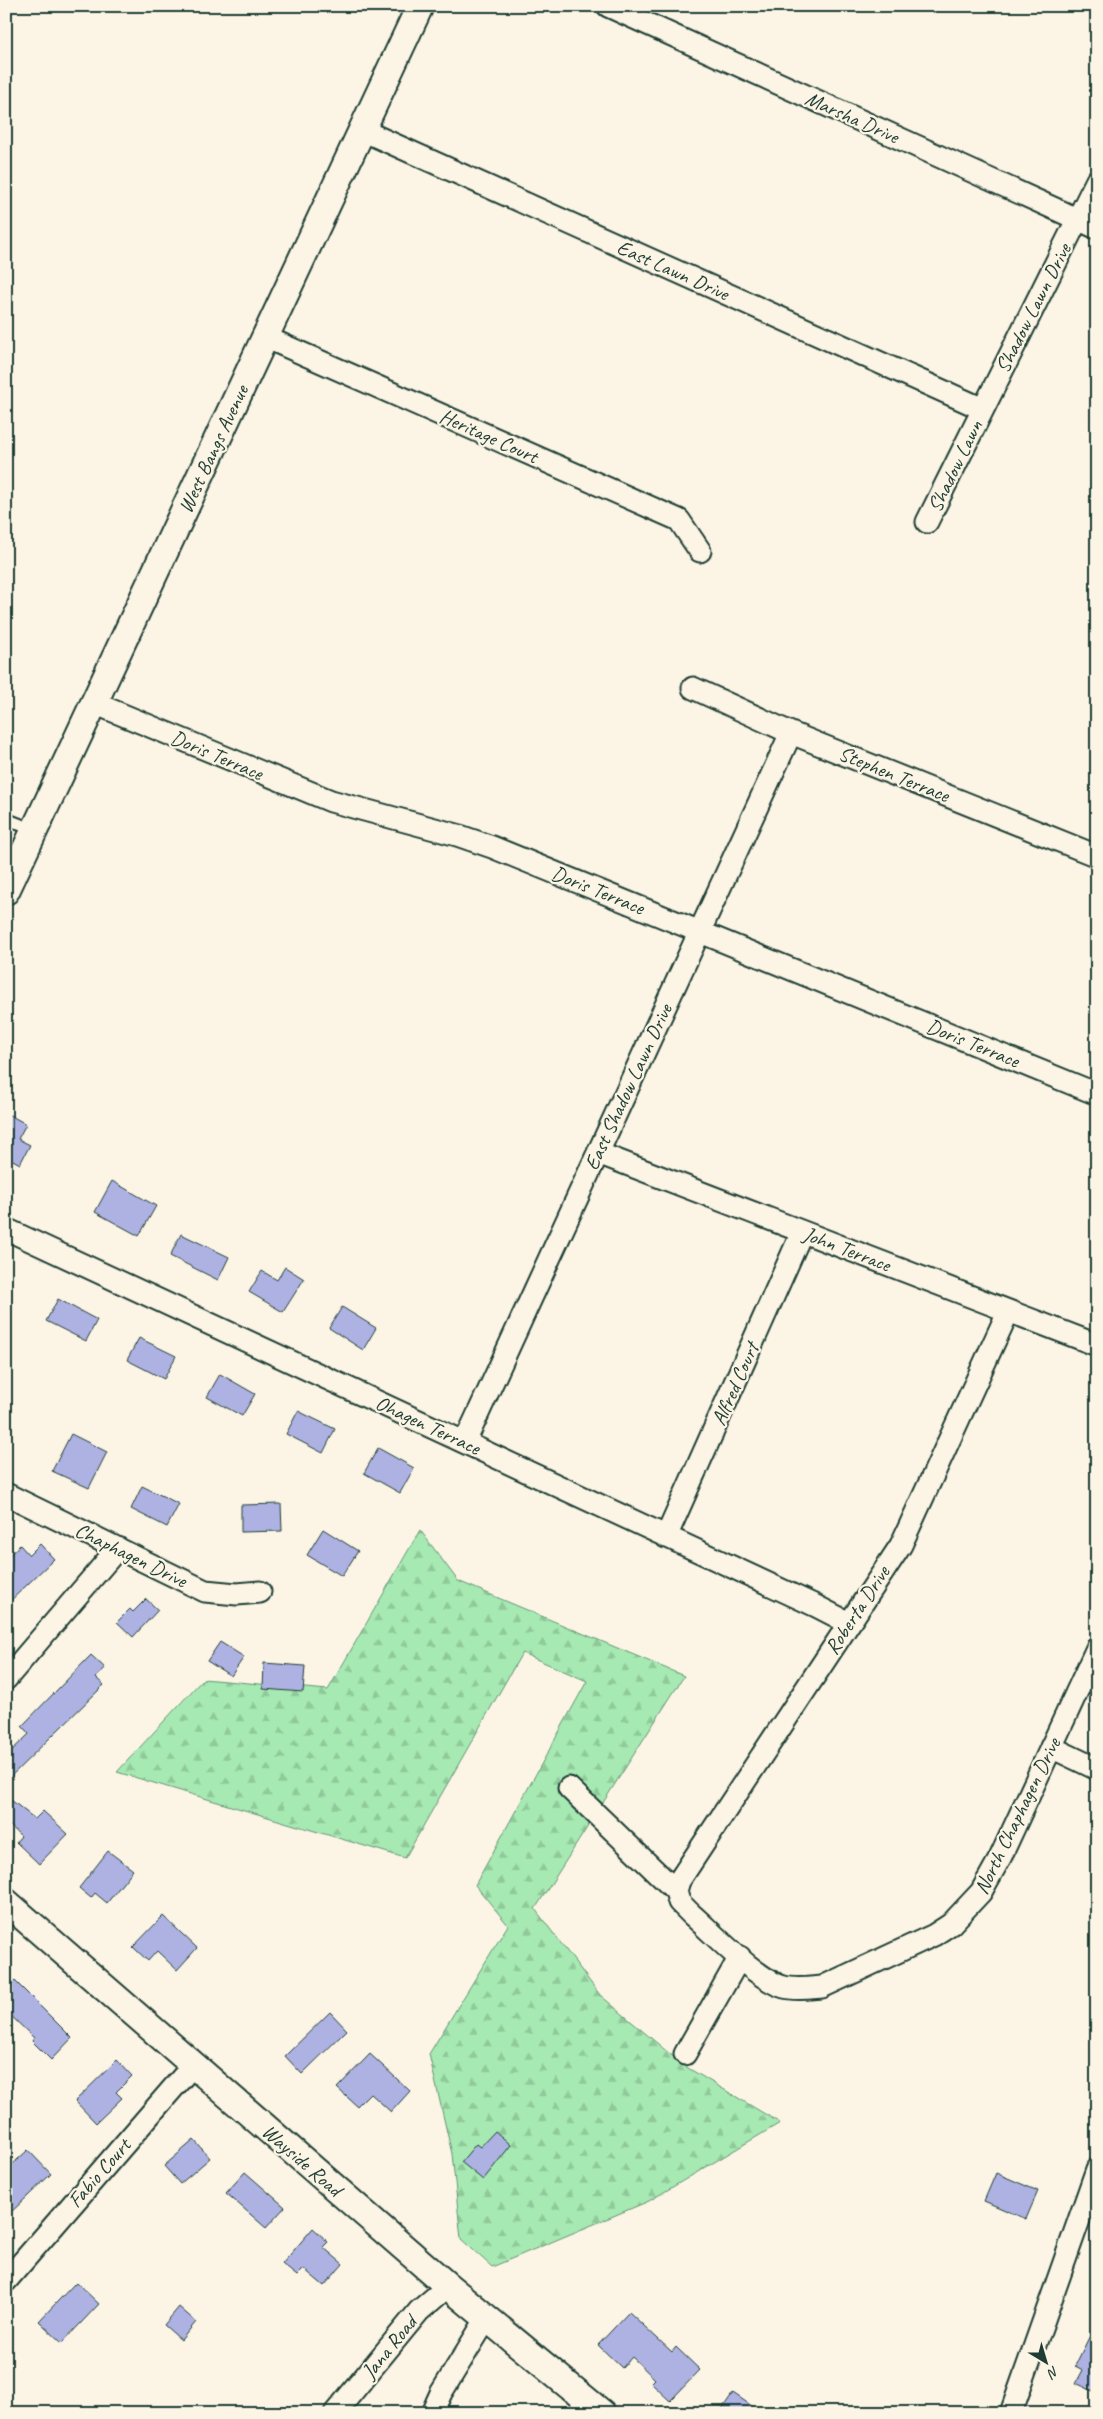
<svg xmlns="http://www.w3.org/2000/svg" width="1103" height="2419" viewBox="0 0 1103 2419" font-family="Caveat,sans-serif">
	<style>
		.forest { fill: url(#forest-firs); stroke: #639373 }
		.building { fill: #adb2e3; stroke: #1f3d34 }
		.lines { fill: none; stroke-linecap: round; stroke-linejoin: round }
		.service-casing { stroke: #1f3d34; stroke-width: 15 }
		.minor-casing { stroke: #1f3d34; stroke-width: 25 }
		.tertiary-casing { stroke: #1f3d34; stroke-width: 30 }
		.service { stroke: #fcf5e5; stroke-width: 11 }
		.minor { stroke: #fcf5e5; stroke-width: 21 }
		.tertiary { stroke: #fcf5e5; stroke-width: 26 }
		.labels { text-anchor: middle; stroke-width: 4.5; stroke-linejoin: round; paint-order: stroke }
		.street-label { font-size: 21px; fill: #1f3d34; stroke: #fcf5e5 }
	</style>
	<defs>
		<pattern id="forest-firs" width="22" height="20" patternUnits="userSpaceOnUse" patternTransform="scale(1.25)"><rect width="22" height="20" fill="#a7e9b2"/><path d="M5 1l3.5 6h-7zM16 11l3.5 6h-7z" fill="#8fc99a"/></pattern>
	</defs>
	<rect width="100%" height="100%" fill="#fcf5e5"/>
	<filter id="ink" filterUnits="userSpaceOnUse"><feTurbulence type="fractalNoise" baseFrequency=".02" numOctaves="2"/><feDisplacementMap in="SourceGraphic" scale="10" xChannelSelector="R" yChannelSelector="G"/><feConvolveMatrix kernelMatrix="1 2 1 2 8 2 1 2 1" color-interpolation-filters="sRGB"/></filter>
	<g filter="url(#ink)">
		<!-- forest -->
		<path class="forest" d="M420,1530L458,1581L684,1676L535,1909L600,1995L683,2065L780,2123L649,2201L492,2267L461,2239L452,2154L429,2054L508,1925L475,1885L587,1681L522,1653L405,1858L117,1772L203,1679L328,1690Z"/>
		<!-- building -->
		<path class="building" d="M6,1113L26,1124L18,1139L30,1145L20,1164L9,1158L6,1162Z
			M112,1181L156,1206L139,1236L95,1212Z
			M181,1234L229,1257L218,1280L170,1256Z
			M285,1267L304,1279L283,1312L249,1292L262,1271L277,1280Z
			M58,1299L97,1320L86,1341L46,1321Z
			M342,1307L376,1328L363,1350L329,1328Z
			M139,1338L176,1356L164,1379L127,1360Z
			M220,1374L255,1394L242,1416L207,1397Z
			M298,1411L335,1429L323,1453L286,1434Z
			M71,1434L107,1452L89,1488L52,1471Z
			M378,1448L414,1468L400,1493L364,1473Z
			M142,1486L179,1504L167,1527L131,1509Z
			M281,1504L282,1531L241,1532V1505Z
			M323,1529L358,1551L342,1576L307,1555Z
			M40,1544L54,1559L6,1605V1558L20,1545L29,1555Z
			M146,1599L158,1610L133,1637L117,1622L130,1609L133,1612Z
			M220,1642L244,1657L231,1676L207,1661Z
			M91,1655L105,1668L96,1678L104,1685L6,1781V1756L29,1734L22,1726Z
			M264,1663L305,1666L303,1692L263,1689Z
			M6,1796L35,1819L43,1811L68,1834L39,1864L16,1842L21,1836L6,1822Z
			M108,1851L133,1870L107,1903L95,1893L91,1898L79,1888Z
			M163,1916L197,1948L177,1970L157,1951L148,1961L133,1947Z
			M6,1972L72,2038L51,2060L32,2041L34,2038L6,2011Z
			M330,2012L347,2030L302,2074L285,2056Z
			M370,2054L410,2091L391,2112L370,2093L357,2106L337,2088Z
			M117,2060L132,2076L116,2092L122,2098L96,2123L75,2101Z
			M495,2131L511,2145L483,2180L461,2162L476,2144L480,2147Z
			M194,2140L210,2158L180,2184L164,2166Z
			M28,2150L51,2174L6,2217V2170Z
			M245,2172L285,2207L266,2228L226,2193Z
			M996,2173L1038,2191L1026,2219L984,2201Z
			M313,2228L328,2242L323,2247L343,2264L324,2286L304,2269L297,2276L282,2264Z
			M76,2282L99,2304L62,2343L39,2321Z
			M179,2307L196,2322L181,2340L164,2325Z
			M629,2312L672,2352L676,2347L700,2370L670,2401L651,2383L655,2379L632,2357L622,2368L598,2345Z
			M1097,2321V2393L1076,2383L1083,2370L1075,2366Z
			M733,2393L762,2413H719Z"/>
		<g class="lines">
			<!-- service casing -->
			<g class="service-casing">
				<path id="service" d="M6,819L34,830"/>
			</g>
			<!-- minor casing -->
			<g class="minor-casing">
				<path id="minor" d="M608,6L1097,228
					M362,130L983,409
					M265,337L679,520L700,551
					M927,522L1097,180
					M693,688L791,733L1097,856
					M94,703L331,801L457,835L492,847L1097,1094
					M598,1153L1097,1345
					M6,1229L816,1606L849,1623
					M465,1442L791,733
					M6,1494L205,1591L237,1594L260,1592
					M666,1537L802,1232
					M6,1679L118,1548
					M1051,1747L1097,1769
					M569,1788L676,1891L679,1902L691,1914C713,1933 757,1980 784,1987C796,1990 810,1988 822,1987L934,1935L951,1924L981,1892L1000,1858L1097,1648
					M676,1891L679,1881L901,1545L1008,1312
					M685,2054L740,1957
					M6,2281L193,2065
					M335,2413L419,2311L448,2286
					M432,2413L441,2393L487,2318
					M1011,2413L1097,2169"/>
			</g>
			<!-- tertiary casing -->
			<g class="tertiary-casing">
				<path id="tertiary" d="M6,891L420,6
					M6,1902L448,2286L602,2413"/>
			</g>
			<!-- service -->
			<use href="#service" class="service"/>
			<!-- minor -->
			<use href="#minor" class="minor"/>
			<!-- tertiary -->
			<use href="#tertiary" class="tertiary"/>
		</g>
	</g>
	<g class="labels">
		<!-- street labels -->
		<g class="street-label">
			<text transform="translate(852 117) rotate(24)" y="7">Marsha Drive</text>
			<text transform="translate(673 270) rotate(24)" y="7">East Lawn Drive</text>
			<text transform="translate(1033 308) rotate(-63)" y="7">Shadow Lawn Drive</text>
			<text transform="translate(489 436) rotate(24)" y="7">Heritage Court</text>
			<text transform="translate(213 449) rotate(-65)" y="7">West Bangs Avenue</text>
			<text transform="translate(955 466) rotate(-64)" y="7">Shadow Lawn</text>
			<text transform="translate(217 755) rotate(23)" y="7">Doris Terrace</text>
			<text transform="translate(894 774) rotate(22)" y="7">Stephen Terrace</text>
			<text transform="translate(598 890) rotate(22)" y="7">Doris Terrace</text>
			<text transform="translate(973 1043) rotate(22)" y="7">Doris Terrace</text>
			<text transform="translate(628 1087) rotate(-65)" y="7">East Shadow Lawn Drive</text>
			<text transform="translate(847 1249) rotate(21)" y="7">John Terrace</text>
			<text transform="translate(735 1384) rotate(-66)" y="7">Alfred Court</text>
			<text transform="translate(428 1425) rotate(25)" y="7">Ohagen Terrace</text>
			<text transform="translate(131 1555) rotate(26)" y="7">Chaphagen Drive</text>
			<text transform="translate(857 1610) rotate(-57)" y="7">Roberta Drive</text>
			<text transform="translate(1017 1816) rotate(-64)" y="7">North Chaphagen Drive</text>
			<text transform="translate(302 2160) rotate(41)" y="7">Wayside Road</text>
			<text transform="translate(99 2173) rotate(-49)" y="7">Fabio Court</text>
			<text transform="translate(389 2347) rotate(-51)" y="7">Jana Road</text>
		</g>
	</g>
	<!-- margin -->
	<rect width="1103" height="2419" fill="none" stroke="#fcf5e5" stroke-width="25"/>
	<rect x="12" y="12" width="1078" height="2394" fill="none" stroke="#1f3d34" stroke-width="2" filter="url(#ink)"/>
	<!-- north arrow -->
	<g transform="translate(1046 2362) rotate(142)" stroke="#fcf5e5" stroke-width="4" paint-order="stroke">
	<path d="M0-4L9 19L0 12L-9 19Z" fill="#1f3d34"/>
	<text y="-8" font-size="14" font-weight="bold" text-anchor="middle" fill="#1f3d34">N</text>
	</g>
</svg>
